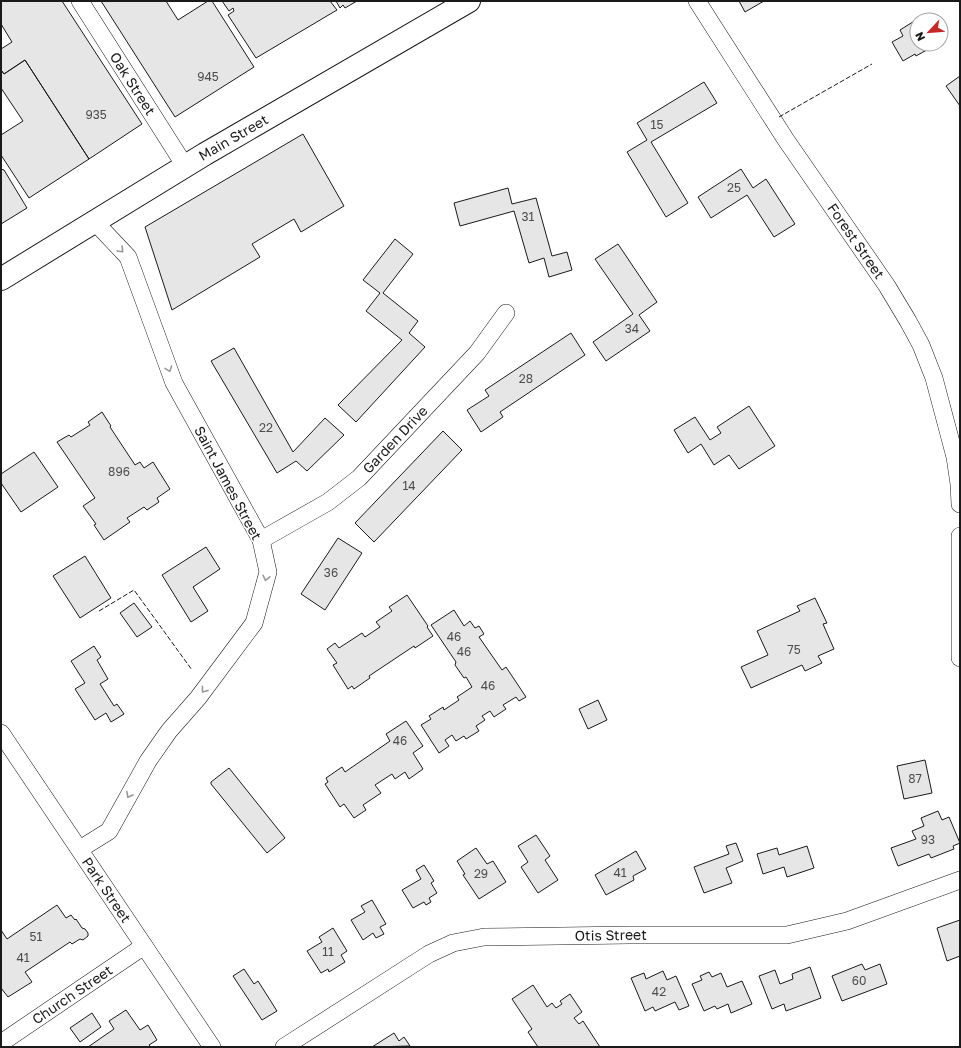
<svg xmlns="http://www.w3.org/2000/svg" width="961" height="1048" viewBox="0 0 961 1048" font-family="'Golos Text',sans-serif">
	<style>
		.building { fill: #e6e6e6; stroke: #1a1a1a }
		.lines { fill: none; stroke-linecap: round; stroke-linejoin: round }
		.street-casing { stroke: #1a1a1a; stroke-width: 18 }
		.primary-casing { stroke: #1a1a1a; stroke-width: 24 }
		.street { stroke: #fff; stroke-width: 17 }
		.primary { stroke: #fff; stroke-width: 22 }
		.fence { stroke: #1a1a1a; stroke-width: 1; stroke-dasharray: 5 2; stroke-linecap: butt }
		.oneway { stroke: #989898 }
		.labels { text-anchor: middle; stroke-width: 3; stroke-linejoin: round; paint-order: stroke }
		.number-label { font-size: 12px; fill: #4d4d4d }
		.street-label { font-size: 14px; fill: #1a1a1a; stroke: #fff }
	</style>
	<rect width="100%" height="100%" fill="#fff"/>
	<!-- building -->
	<path class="building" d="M1,1H62L142,124L89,159L25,60L4,74L1,70V49L12,42L1,24Z
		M101,1H166L178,20L208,1H212L254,67L175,117Z
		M222,1H330L337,10L256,58L228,15L234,11L233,8L229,11Z
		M336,1H357L345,8L343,5L340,8Z
		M739,1H764L745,12Z
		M916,20L917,44H930L932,47L916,56L915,54L903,61L892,42L903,36L900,30Z
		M25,60L89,159L29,198L1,155V135L23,121L1,88V70L4,74Z
		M960,76V106L946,86Z
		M704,82L717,103L651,142L688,203L666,217L627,152L647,140L637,123Z
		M303,134L344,206L301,232L294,219L252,244L260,257L172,310L145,227Z
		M1,169L4,170L27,208L1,224Z
		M741,169L753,188L766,179L795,224L774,237L747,195L711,218L698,197Z
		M508,188L512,204L536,198L552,256L567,252L572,270L549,277L544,258L529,263L514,211L460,226L454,203Z
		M395,239L413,254L383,293L418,321L409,333L425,347L356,422L338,405L402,340L366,311L380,293L363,280Z
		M618,244L657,302L639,315L650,331L606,361L593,342L633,314L595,259Z
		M571,333L585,355L500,412L503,417L481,432L467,410L489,396L485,390Z
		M234,348L293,452L325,418L344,435L307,471L296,461L277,473L211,361Z
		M749,406L775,446L739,469L729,455L714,465L701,444L688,453L674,430L695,417L710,440L721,433L717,427Z
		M102,412L111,426L110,427L135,465L140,462L144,468L153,462L170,489L157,498L159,502L147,510L144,507L127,518L130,522L104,540L94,525L96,524L83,506L95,498L57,442L69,435L71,437L90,425L88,422Z
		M443,431L462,450L374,542L355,523Z
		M34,452L58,487L21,512L1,483V474Z
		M338,538L362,553L325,610L301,594Z
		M206,547L220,569L193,587L208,611L191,622L162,575Z
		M85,556L111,598L80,618L53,576Z
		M407,595L428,626L427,627L433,636L415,648L414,646L369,676L370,678L354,689L352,686L348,689L333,665L337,663L327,649L335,643L339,648L362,633L365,637L380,627L376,622L392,611L389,607Z
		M815,598L827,623L823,624L834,649L818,656L822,663L805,671L802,665L751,688L741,667L768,655L757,631L800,611L797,606Z
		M134,603L152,627L137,637L120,613Z
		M454,610L464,626L470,621L475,628L479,626L484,634L479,637L502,670L506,667L526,697L519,701L516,697L503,705L506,709L494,717L490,711L482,716L485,720L476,726L479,731L466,739L464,736L456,741L452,735L445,740L449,746L439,753L421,725L431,719L429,716L443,707L444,710L459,700L457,697L472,687L466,677L464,678L455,665L456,662L431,625Z
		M94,646L101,657L97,660L108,679L100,684L114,706L117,704L124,714L111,722L106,713L95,720L75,689L85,683L71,661Z
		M598,700L607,720L588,729L579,709Z
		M406,721L423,746L413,753L423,769L409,779L405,772L395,779L392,774L375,785L381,793L363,805L366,810L354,818L344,804L340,807L325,784L328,782L326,778L342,767L345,772L390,741L386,734Z
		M925,760L932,793L904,799L897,766Z
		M229,768L285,838L267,853L211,784V782Z
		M938,811L942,820L949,817L960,843L953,846L954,849L931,858L929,854L898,866L891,848L916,839L912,831L924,826L921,818Z
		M536,835L550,856L545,860L558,880L538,893L521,867L528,862L518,846Z
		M736,843L743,861L726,868L732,883L704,893L694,867L729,854L726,846Z
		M807,846L814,868L787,877L784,867L763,874L757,854L777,848L779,855Z
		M476,848L487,864L493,861L506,882L479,899L463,875L465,874L457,861Z
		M636,851L646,869L633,876L634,880L606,895L595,875Z
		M424,865L434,881L431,883L437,893L429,898L431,902L426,905L424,902L413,908L402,890L421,879L416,870Z
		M372,900L386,924L380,927L384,934L376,938L373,933L363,940L351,920L365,912L361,906Z
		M57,905L66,918L71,915L75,920L76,919L82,928L85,929L88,933V936L83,940L80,939L72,944L70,942L25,972L32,982L8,997L1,988V930L7,939Z
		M960,920V956L947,961L937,928Z
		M333,928L347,951L341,955L345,962L329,972L328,969L321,973L307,951L322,942L319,937Z
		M862,964L865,970L880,964L887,984L842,1001L832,976Z
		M810,967L821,998L786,1011L784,1004L772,1009L759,976L775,970L780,984L793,979L792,974Z
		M244,969L254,984L258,981L277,1011L262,1020L233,976Z
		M663,971L667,980L676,976L689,1006L679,1010L675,1002L655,1011L653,1007L645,1011L631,978L644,973L646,979Z
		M709,972L712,977L721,973L727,987L742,981L752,1004L731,1013L728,1004L717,1009L715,1006L704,1011L692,984L702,980L700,976Z
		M533,985L547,1007L552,1003L556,1008L562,1004L560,1001L570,994L582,1012L574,1018L579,1024L583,1021L600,1047H538L528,1032L532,1029L512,999Z
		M126,1010L140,1030L148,1025L157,1040L149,1045L151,1047H88L114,1029L109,1021Z
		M92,1013L101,1027L80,1042L70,1028Z
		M394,1033L399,1041L404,1037L410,1046L372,1047Z"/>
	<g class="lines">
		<!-- street casing -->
		<g class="street-casing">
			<g id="street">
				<path id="s1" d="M80,1L185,166"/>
				<path id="s2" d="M697,1L786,140L887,286L908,321L921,345L934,378L955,457L959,484L960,504"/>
				<path d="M960,536V658"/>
				<path id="s3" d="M261,540L328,502L359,478L477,353L506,313"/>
				<path id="s4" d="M1,733L212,1047"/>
				<path d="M80,849L109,831L148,761L169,731L198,698L254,623L268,572L261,540L174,383L128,257L94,221"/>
				<path id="s5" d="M1,1043L144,946"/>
				<path id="s6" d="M284,1047L429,954L453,943L484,937L629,935H787L847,921L960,880"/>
			</g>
		</g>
		<!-- primary casing -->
		<g class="primary-casing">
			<g id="primary">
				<path id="s7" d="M1,279L205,154L469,1"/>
			</g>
		</g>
		<!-- street -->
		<use href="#street" class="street"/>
		<!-- primary -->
		<use href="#primary" class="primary"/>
		<!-- fence -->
		<path class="fence" d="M779,117L872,64
			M99,611L134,590L192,670"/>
	</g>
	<!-- one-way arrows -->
	<defs><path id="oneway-chevron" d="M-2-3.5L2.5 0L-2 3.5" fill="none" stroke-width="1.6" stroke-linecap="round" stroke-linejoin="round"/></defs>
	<g class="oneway">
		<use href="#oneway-chevron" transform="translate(121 250) rotate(46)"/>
		<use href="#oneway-chevron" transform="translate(169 369) rotate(70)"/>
		<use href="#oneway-chevron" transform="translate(266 578) rotate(103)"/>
		<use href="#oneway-chevron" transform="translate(204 690) rotate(126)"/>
		<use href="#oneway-chevron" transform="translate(129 795) rotate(119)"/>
	</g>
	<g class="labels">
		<!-- number labels -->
		<g class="number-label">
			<text x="208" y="81">945</text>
			<text x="96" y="119">935</text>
			<text x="657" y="129">15</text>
			<text x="734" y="192">25</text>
			<text x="528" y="221">31</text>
			<text x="632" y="333">34</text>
			<text x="526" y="383">28</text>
			<text x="266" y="432">22</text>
			<text x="119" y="476">896</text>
			<text x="409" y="490">14</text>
			<text x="331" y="577">36</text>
			<text x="454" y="641">46</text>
			<text x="794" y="654">75</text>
			<text x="464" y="656">46</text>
			<text x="488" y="690">46</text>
			<text x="400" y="745">46</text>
			<text x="915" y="783">87</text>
			<text x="928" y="844">93</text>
			<text x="620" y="877">41</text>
			<text x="481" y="878">29</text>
			<text x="36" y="941">51</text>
			<text x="328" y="956">11</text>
			<text x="23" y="962">41</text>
			<text x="859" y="985">60</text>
			<text x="659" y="996">42</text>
		</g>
		<!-- street labels -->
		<g class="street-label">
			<text dy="5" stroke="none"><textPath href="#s1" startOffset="98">Oak Street</textPath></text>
			<text dy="5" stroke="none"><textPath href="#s7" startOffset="272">Main Street</textPath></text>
			<text dy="5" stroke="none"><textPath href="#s2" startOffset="288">Forest Street</textPath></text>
			<text dy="5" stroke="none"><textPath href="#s3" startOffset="169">Garden Drive</textPath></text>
			<text transform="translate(228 483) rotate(62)" y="5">Saint James Street</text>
			<text dy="5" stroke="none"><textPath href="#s4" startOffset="189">Park Street</textPath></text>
			<text dy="5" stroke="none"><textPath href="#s6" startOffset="357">Otis Street</textPath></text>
			<text dy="5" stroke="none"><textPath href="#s5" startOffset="86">Church Street</textPath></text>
		</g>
	</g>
	<!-- border -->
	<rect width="961" height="1048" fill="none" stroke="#1a1a1a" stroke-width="4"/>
	<!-- north arrow -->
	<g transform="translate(929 32) rotate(244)"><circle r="19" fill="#ffffff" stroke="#a3a3a3"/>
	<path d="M0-3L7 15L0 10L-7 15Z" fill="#c62828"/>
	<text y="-6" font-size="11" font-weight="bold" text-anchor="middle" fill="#1a1a1a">N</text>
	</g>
</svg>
